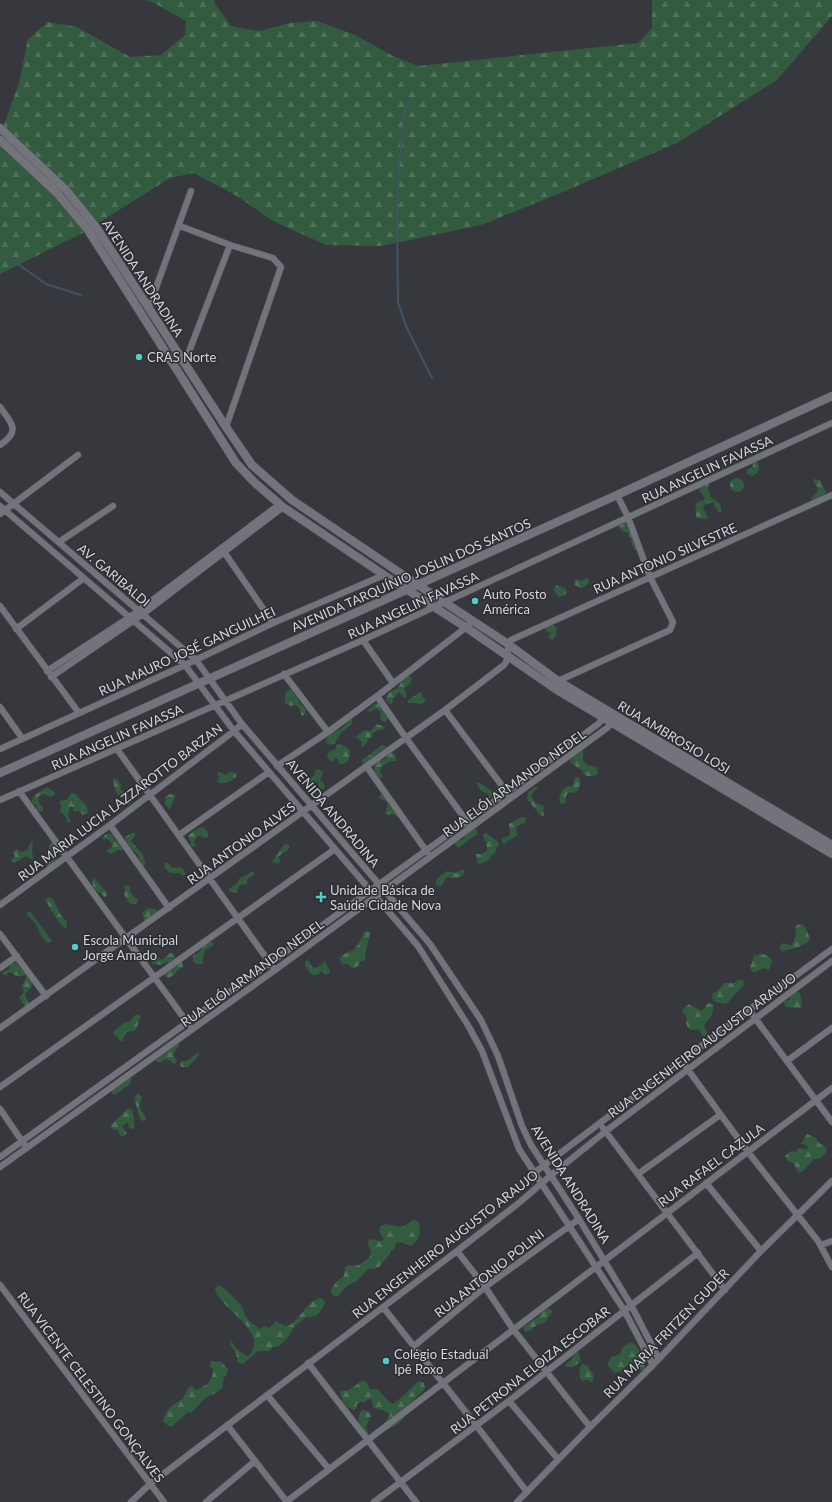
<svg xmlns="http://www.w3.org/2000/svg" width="832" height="1502" viewBox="0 0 832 1502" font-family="Lato,sans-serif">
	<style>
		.forest { fill: url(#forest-firs) }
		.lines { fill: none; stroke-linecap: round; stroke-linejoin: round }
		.stream { stroke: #405466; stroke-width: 2 }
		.street-casing { stroke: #54565a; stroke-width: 7 }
		.secondary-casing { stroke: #54565a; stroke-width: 9 }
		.street { stroke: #73747b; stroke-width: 6 }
		.secondary { stroke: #73747b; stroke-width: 8 }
		.poi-dot { fill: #53cdc9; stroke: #2c2d33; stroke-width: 1.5 }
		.labels { text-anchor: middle; stroke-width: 3; stroke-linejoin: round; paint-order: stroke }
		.street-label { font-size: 13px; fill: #d4d5d9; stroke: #2c2d33 }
		.poi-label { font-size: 13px; fill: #d4d5d9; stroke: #2c2d33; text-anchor: start }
	</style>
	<defs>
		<pattern id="forest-firs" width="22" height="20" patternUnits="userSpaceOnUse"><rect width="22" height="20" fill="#335b3f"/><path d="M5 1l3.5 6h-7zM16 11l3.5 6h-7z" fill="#50725a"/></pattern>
	</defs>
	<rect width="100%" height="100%" fill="#36383e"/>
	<!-- forest -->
	<path class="forest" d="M145,0H214L215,4L231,26L259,31L290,23L317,21L355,35L393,56L418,66L638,43L652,28V0H832V16L777,80L677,143L563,192L481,225L381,246L326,245L273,221L237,196L194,173L170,178L95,225L2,130L19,83L28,39L48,22L77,27L130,57L161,55L185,35L186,21L154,3Z
		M0,141L57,193L87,231L0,274Z
		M754,461H757C761,468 759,473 752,476L747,474V469L752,468Z
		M730 485a7 7 0 1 1 14 0a7 7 0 1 1-14 0Z
		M814,479L820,480L826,492L824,495L812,500L811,498C814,495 818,494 818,488L813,481Z
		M710,482L708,487C709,489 709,494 711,497C716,504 722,500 721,512H718L713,502L704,505L703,508L708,517L706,519L697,518C695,512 695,507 697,502L704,500L705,498L699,490L693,486Z
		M625,523L628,525L637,550H635C631,545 632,539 628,533L621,531L619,526L622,524Z
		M587,578L589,580C589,585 585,586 581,588L575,585L574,582L576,579L582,581Z
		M556,585L565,588L567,591L565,595L558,597L554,590Z
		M550,625L556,627L557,629L556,636L552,640L548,637L551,633L546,631L545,629Z
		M408,676L411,677C414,683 407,685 404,689L407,696L405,698L399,692L393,699L392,704H389L386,700C389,688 394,693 399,686C402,681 402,679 408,676Z
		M290,689L293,690V693L297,697L300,704L306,709L305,714L303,716L301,715L300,709L296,705L291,706L285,703V694Z
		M420,692L422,693V697L426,701L419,705L416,703H408V700Z
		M379,703L388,717L387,721L384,722L380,719L381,712L376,708L370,712L367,711L375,704Z
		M349,719H351L353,721L351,725L342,732L334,744L330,745L327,743L326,741C328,728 342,735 349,719Z
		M377,724L385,727L384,729L381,730H378L373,733L371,738L368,740L367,743L362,747L361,741L355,737L365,730L370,731Z
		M337,744H341L349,749C351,757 349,767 338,763V759L335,758L332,762L330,761L327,756L329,752L336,749Z
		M384,745L386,747V749L382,750L366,764L363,763L362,761L363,759C371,756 376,747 384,745Z
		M580,749L583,750V761L588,765L596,767L598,772L597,775C590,776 584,778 582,770C577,769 576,765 571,763L570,760Z
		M390,752L395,754L396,761H390L381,767L380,771L383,777L379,778L375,774L374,765L378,761L385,759Z
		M319,769L323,772L320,779L325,785L324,789H321L318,786V782H316L312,785H309L307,783L310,777L314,776L315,770Z
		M231,771L236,774V778C230,781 223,785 217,782L219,777L217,775L218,772H220L226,775Z
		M575,777H579L581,782L578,790L574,793L569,792L566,796V801L564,804L560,803C558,795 561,789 568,786L572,787Z
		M113,778L117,779L121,785L120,789C125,792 130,798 131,804L128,805L123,796L117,794L113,782Z
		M478,782L492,791L499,790L500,792L488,799L489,794L481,791L476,783Z
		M46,787L55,792V795L51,797L44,794L39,796L38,801L43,808V810L40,812L37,810V806L32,803C31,794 41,793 46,787Z
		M535,787H537V789L532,794L531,796L536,803L544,806L543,809L544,815L543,816L540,815L527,799L528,792Z
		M383,792L399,815L397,817L391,813L389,815L385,814L388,803L386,801L380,799L379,797Z
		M74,793L86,805L88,813L83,815L79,811H73L74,808L70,806L68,816L71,821L69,823L67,822L66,817L60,811L61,806L59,802L62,800H67L70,794Z
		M171,794L175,795V797L170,809L165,805V797L168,795Z
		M522,817L526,818L525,823L519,825L516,828L517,836L509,840L505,844L502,843L501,839L510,835L509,824Z
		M203,827L208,832V837L204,838L199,835L194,840L195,847H193L190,845L191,842L188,835L199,828Z
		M473,828L477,830V834L458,848L455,844L456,841L464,839L465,835Z
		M132,833H135V836L131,841L143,855L145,862L144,866H142L137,853C131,850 125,844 125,837Z
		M486,833L497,841L499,844L494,854L491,855L490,859L481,864L477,863L476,854H481L487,851C488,842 483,840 483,834Z
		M106,834H111L116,842L122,844L123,847L122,851L118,850L111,854L106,851L113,846L108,839H102Z
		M52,840L56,847L55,854L57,858L56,862L47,868V864L52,860L49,848Z
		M31,841L33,844L32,849L33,858L32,860L26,856L14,863L12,862L11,860L15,856L13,853L16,849L21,852L28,850Z
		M286,843L289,846V849L279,856L278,857L281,859L278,864L272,862L277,854Z
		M165,863H169L172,868L180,867L185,871V875L182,876L180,873C172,873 168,874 164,866Z
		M461,870H464L465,872C460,880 456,878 447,877L441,886L436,885C436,876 441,876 447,871L456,873Z
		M252,871L254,872V875L248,879L246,884L240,885L236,893L229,891L230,888L237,883L240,878L247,875Z
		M94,878L107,893V896L104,897L102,894L94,890L92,881Z
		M126,885L130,887C129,892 133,897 138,899L136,904H130L124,894L125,890L124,887Z
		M48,897L53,899L60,914L67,922V927L66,929C61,927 49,906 45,900Z
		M148,908L157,910V912L146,920H144L142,913Z
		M30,911L52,941L47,943C41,937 39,930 35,923C32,919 28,917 26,913Z
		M799,924L804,925L810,938L809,941C800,948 794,948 783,951L779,948L782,943L789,945H792L796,935L795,927Z
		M367,931L370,932C369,942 365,950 365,960L360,962L358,966L355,968L350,967L348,964H342L339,959C343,953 348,953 353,950C359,945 361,939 364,932Z
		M209,941L213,943V946L205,950L202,964H196L193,961V956L200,951L203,946Z
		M170,953H173L175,956V959L170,963L166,962L162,965L152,964L151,958L155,955L162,960Z
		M761,954C766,955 769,955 772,960L770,968L768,970L763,968L756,972H753L750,968L754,956Z
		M306,960L309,961L312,967C319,969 320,965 325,961L330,971L329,974H325L322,971L318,975H312L305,966Z
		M182,961L183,967L178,970L174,975L169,978L165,976L164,974Z
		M16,963L21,969L26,972L27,974C21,978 15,976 10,972L6,975H3L2,973L9,969L11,964Z
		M27,975L33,980L31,988L25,994L29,1004L25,1006L19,998L24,992L22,986Z
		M738,980H743L744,985C742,987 739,989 737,992C728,1001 730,1006 715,1002L712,998L713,993L718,991L724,983H734Z
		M796,991L800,993L802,1005L801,1008C798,1009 791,1007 786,1007L784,1003L785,1001L790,1000V995Z
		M708,1003L713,1004C714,1011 711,1019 705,1023L704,1027L707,1031V1036H702L701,1032L698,1029L692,1030L688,1028L686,1023L687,1018L682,1010L689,1004L702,1011Z
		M136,1014L141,1016L136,1029L134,1031L126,1032L123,1038V1041H121L113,1034V1032L124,1023L130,1021Z
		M176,1043L179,1045L173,1055L177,1061L174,1064L167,1059L161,1062H157L156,1060V1058L163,1055Z
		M198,1053L200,1054L188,1067H181L180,1064L182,1061H187Z
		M130,1076L132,1078L130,1084L116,1094H112V1089Z
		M138,1093L142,1097L139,1106L146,1118V1120L142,1121L140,1119L134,1098Z
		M128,1108L132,1110L134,1118V1128L131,1129L129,1128L128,1122L122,1126L127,1133L123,1136L120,1135L118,1130L113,1129L110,1126Z
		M807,1134L816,1138L820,1144L824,1145L827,1150L825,1154L819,1159H814L803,1171L798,1173L794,1164L787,1160L785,1156L791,1151L796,1152L798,1148L808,1149L806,1145L801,1144Z
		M413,1220L418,1221C422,1231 420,1240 410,1246L401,1242L396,1243L395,1248L391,1251L385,1260L378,1268L368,1269L357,1281L348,1285L337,1297L332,1295L331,1290L336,1282L344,1276L345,1267L349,1265L354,1266L359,1265L367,1259L370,1256L371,1251L367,1242L370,1239L380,1241L384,1240L379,1231L380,1227L385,1224L400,1227L404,1226Z
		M219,1285L227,1291L241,1305L247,1319L260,1329L264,1326L270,1328L276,1321L285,1326H288C301,1320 307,1299 322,1298L325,1303C321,1312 316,1319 306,1317L294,1327L289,1336L278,1347H273L269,1351H258L243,1364L238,1363L236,1353L230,1345L231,1340C234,1347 241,1354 249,1356C270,1330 220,1310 215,1289Z
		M545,1309H550L552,1310V1312L544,1323L538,1324L531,1330L526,1332L523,1328L525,1326L538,1317Z
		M631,1342C639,1345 642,1359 645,1367L644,1369L639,1371L635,1367L634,1362H631L621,1371L615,1373L608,1366V1364L611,1357L619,1355L624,1346Z
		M578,1352L581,1361L573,1367H566L565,1365L572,1359L573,1354Z
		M211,1361L221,1362L228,1369L227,1374L224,1378L222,1388L216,1393L206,1397L192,1412L187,1413L171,1427L167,1425L163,1421C166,1410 172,1404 182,1400L188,1388L192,1386L196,1390C206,1386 213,1381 213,1370L210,1366Z
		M582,1364L587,1365C591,1371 596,1375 592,1382L587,1380L582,1381C578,1376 579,1370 582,1364Z
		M362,1381L367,1382L370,1390C372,1389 374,1389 376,1389C382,1390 386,1402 393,1404C403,1397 410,1389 419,1381L424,1383L425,1388C422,1394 417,1395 414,1400C412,1403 411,1408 409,1411C405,1418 395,1428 388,1429L385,1428L384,1423L390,1415V1413L373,1407L371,1399H369L365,1402H360L357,1404L356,1409L354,1410C346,1408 339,1398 341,1390L347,1391Z
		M364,1410L369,1412L371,1416L366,1426L368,1433L366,1434C361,1427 355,1420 361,1411Z"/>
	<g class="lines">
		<!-- stream -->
		<path class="stream" d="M406,103L399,165L397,219L398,302L406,326L432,378
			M0,253L14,261L46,284L81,295"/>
		<!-- street casing -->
		<g class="street-casing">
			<path id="street" d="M180,226L230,245L273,258L281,267L226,427
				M149,307L191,191
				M185,362L230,245
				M0,407C12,424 21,431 0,445
				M0,492L196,660L242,724L430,944L481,1020L498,1056L522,1126L531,1145L579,1219L631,1305L659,1359
				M0,506L185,665L234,731L418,946L469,1027L482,1051L519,1149L624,1310L653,1365
				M0,514L78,455
				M59,542L113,506
				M222,549L273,623
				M0,606L79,713
				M16,629L84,578
				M363,640L393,683
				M47,671L130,617L280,504
				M284,674L328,732
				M51,677L143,614L283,507
				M558,681L670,630L673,622L650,577L628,517L617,495
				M377,696L406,738L468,823
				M0,707L22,738
				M445,710L509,795
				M0,749L185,665L273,623L384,575
				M117,749L272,966
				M277,766L328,732L377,696L469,625
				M367,767L427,852
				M19,791L189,1025
				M0,800L363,640L832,423
				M110,825L169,908
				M179,835L269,772
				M0,905L110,825L234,731L242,724
				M0,934L46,996
				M0,968L17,956
				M749,1010L832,1122
				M0,1028L445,710L504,665C511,657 505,647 511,640L832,495
				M787,1061L832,1028
				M686,1067L748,1152L818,1241L832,1267
				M0,1087L335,849
				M0,1109L24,1144
				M603,1128L725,1290
				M0,1157L270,963L507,792L598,724L607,715
				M0,1167L275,970L607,728L615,720
				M534,1173L749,1010L832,949
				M638,1174L720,1115
				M706,1183L761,1251
				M821,1245L832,1241
				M457,1251L485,1287L513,1329L590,1427
				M0,1285L164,1502
				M383,1307L476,1425L527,1492
				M414,1346L485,1287L579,1219
				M308,1363L416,1502
				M267,1395L329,1469
				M509,1401L558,1459
				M227,1425L287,1502
				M131,1502L150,1484L457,1251L520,1202L550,1176L606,1131L832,961
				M206,1502L255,1461
				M286,1502L832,1088
				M374,1502L509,1401L698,1253
				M517,1502L590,1427L653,1365L761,1251L832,1181"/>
		</g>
		<!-- secondary casing -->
		<g class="secondary-casing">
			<path id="secondary" d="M0,128L66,190L96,227L226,427L252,465L292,500L400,573L508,644L558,681L832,845
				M0,140L57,193L88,230L236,463L254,482L283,507L384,575L467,628L557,690L832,854
				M0,773L617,495L832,396"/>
		</g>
		<!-- street -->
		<use href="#street" class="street"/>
		<!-- secondary -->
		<use href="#secondary" class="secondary"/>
	</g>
	<!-- markers -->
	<g class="poi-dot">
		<circle cx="139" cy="357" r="4"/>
		<circle cx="475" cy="601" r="4"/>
		<path d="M319 891h4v4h4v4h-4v4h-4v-4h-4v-4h4z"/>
		<circle cx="75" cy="947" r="4"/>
		<circle cx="386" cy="1361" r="4"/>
	</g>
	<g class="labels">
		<!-- street labels -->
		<g class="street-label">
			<text transform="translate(143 278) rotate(57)" y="5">AVENIDA ANDRADINA</text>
			<text transform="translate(707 469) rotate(-25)" y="5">RUA ANGELIN FAVASSA</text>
			<text transform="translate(665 558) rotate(-24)" y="5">RUA ANTONIO SILVESTRE</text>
			<text transform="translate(114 575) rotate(40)" y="5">AV. GARIBALDI</text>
			<text transform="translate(411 575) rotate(-24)" y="5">AVENIDA TARQUÍNIO JOSLIN DOS SANTOS</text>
			<text transform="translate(413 605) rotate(-25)" y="5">RUA ANGELIN FAVASSA</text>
			<text transform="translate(187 651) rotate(-25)" y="5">RUA MAURO JOSÉ GANGUILHEI</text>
			<text transform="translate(117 737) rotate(-24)" y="5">RUA ANGELIN FAVASSA</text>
			<text transform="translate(674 737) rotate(31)" y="5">RUA AMBROSIO LOSI</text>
			<text transform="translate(514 783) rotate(-36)" y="5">RUA ELÓI ARMANDO NEDEL</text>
			<text transform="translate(120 802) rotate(-37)" y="5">RUA MARIA LUCIA LAZZAROTTO BARZAN</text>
			<text transform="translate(333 813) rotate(50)" y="5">AVENIDA ANDRADINA</text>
			<text transform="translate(241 843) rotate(-36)" y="5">RUA ANTONIO ALVES</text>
			<text transform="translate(252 973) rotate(-36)" y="5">RUA ELÓI ARMANDO NEDEL</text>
			<text transform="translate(702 1045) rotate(-37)" y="5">RUA ENGENHEIRO AUGUSTO ARAUJO</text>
			<text transform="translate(711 1165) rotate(-37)" y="5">RUA RAFAEL CAZULA</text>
			<text transform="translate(571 1184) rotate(58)" y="5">AVENIDA ANDRADINA</text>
			<text transform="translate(445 1244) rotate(-38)" y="5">RUA ENGENHEIRO AUGUSTO ARAUJO</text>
			<text transform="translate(489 1273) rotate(-38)" y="5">RUA ANTONIO POLINI</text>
			<text transform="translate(666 1333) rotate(-46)" y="5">RUA MARIA FRITZEN GUDER</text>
			<text transform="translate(530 1370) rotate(-38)" y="5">RUA PETRONA ELOIZA ESCOBAR</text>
			<text transform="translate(91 1387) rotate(53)" y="5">RUA VICENTE CELESTINO GONÇALVES</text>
		</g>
		<!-- poi labels -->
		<g class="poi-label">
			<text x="147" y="362">CRAS Norte</text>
			<text x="483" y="599">Auto Posto<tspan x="483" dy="15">América</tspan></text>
			<text x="330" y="895">Unidade Básica de<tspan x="330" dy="15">Saúde Cidade Nova</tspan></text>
			<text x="83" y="945">Escola Municipal<tspan x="83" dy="15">Jorge Amado</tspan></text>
			<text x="394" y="1359">Colégio Estadual<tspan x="394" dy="15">Ipê Roxo</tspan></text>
		</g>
	</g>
</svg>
